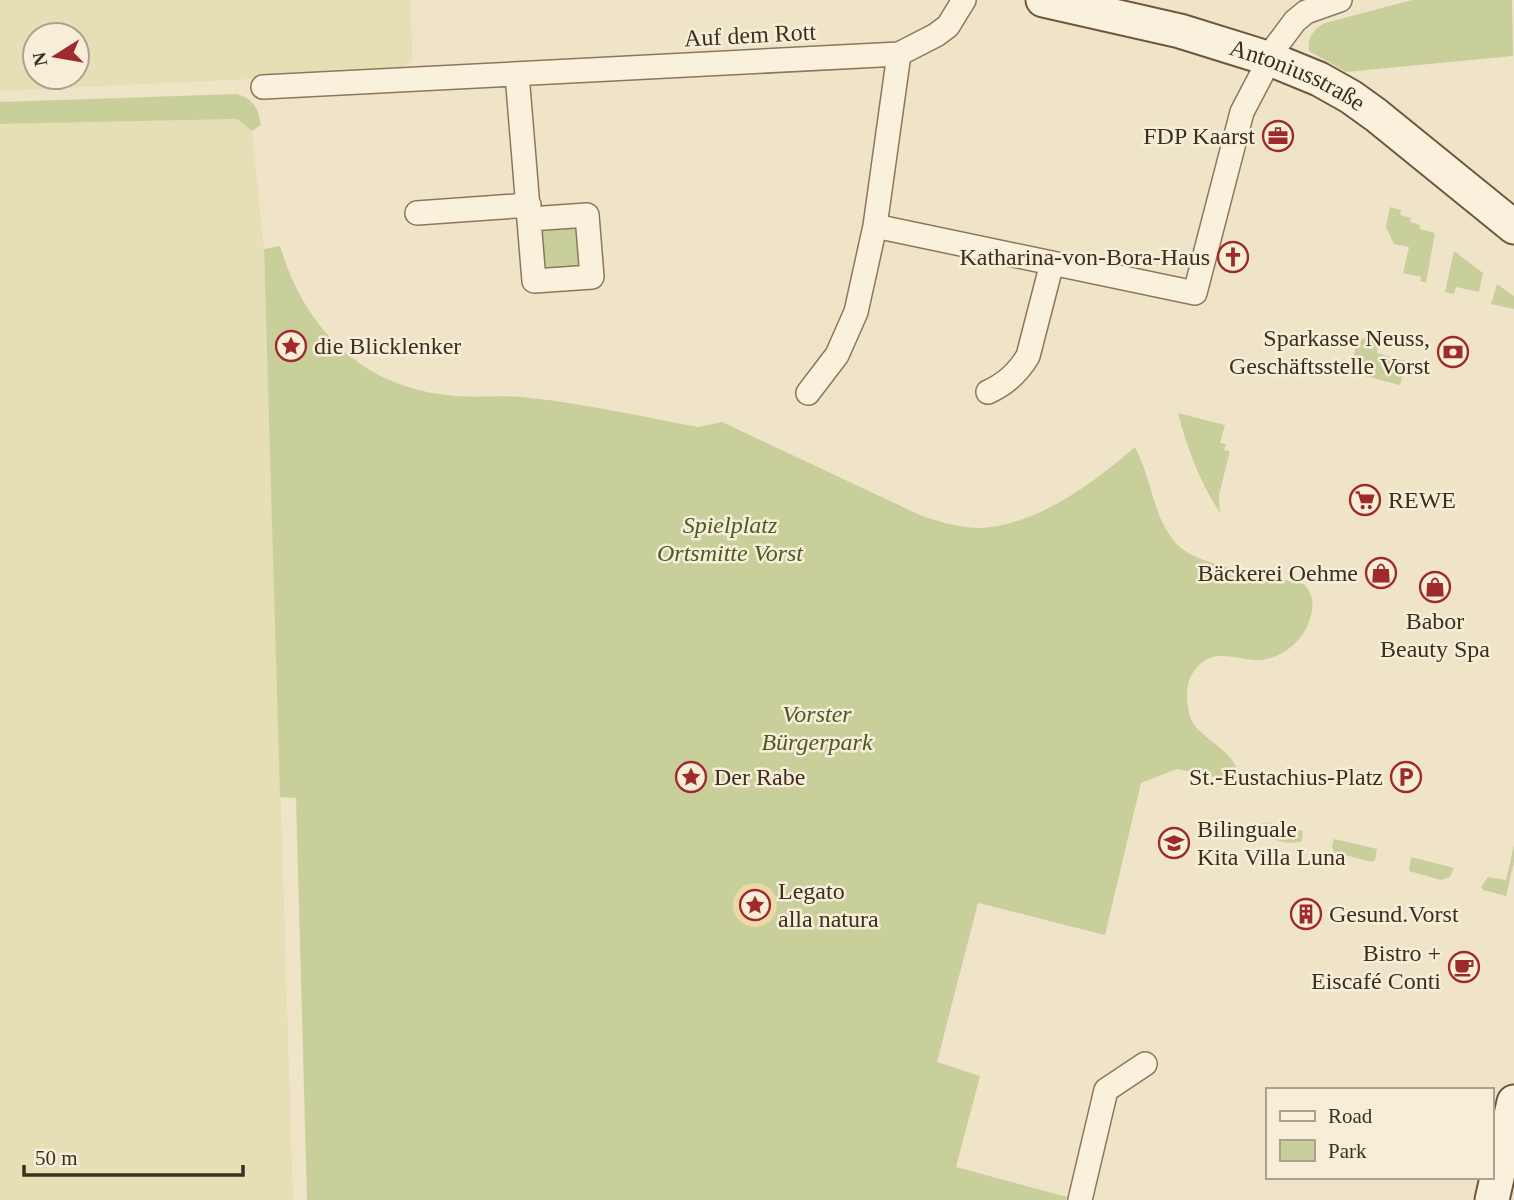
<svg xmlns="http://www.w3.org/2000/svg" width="1514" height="1200" viewBox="0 0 1514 1200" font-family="'Times New Roman',serif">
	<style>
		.farmland { fill: #e6deb5; fill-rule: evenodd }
		.green { fill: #c9cf9b }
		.sand { fill: #ecd9a5 }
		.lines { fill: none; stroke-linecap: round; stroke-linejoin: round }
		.street-casing { stroke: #8d765c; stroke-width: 26 }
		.secondary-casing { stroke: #6f573f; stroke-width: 37 }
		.street { stroke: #faf1dc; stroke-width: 23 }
		.secondary { stroke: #faf1dc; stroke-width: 33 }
		.labels { text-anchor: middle; stroke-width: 5; stroke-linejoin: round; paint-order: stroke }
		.street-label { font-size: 24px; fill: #3d2e20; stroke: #f7eed8 }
		.poi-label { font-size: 24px; fill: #3d2e20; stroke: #f7eed8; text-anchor: end }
		.park-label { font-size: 24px; font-style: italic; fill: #4d5a26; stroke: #f7eed8 }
	</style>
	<rect width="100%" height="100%" fill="#f0e4c8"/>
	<!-- farmland -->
	<path class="farmland" d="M0,0H411L412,61L397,72L0,91ZM35,35H77V77H35Z
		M237,119L252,131L264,249L293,1200H0V124Z"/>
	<!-- green -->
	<path class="green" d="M1412,0H1512L1513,56L1346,72L1309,51C1307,38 1313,29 1325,23Z
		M237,94C254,99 258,108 261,125L252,131L237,119L0,124V102Z
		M1390,207L1401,210L1400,215L1411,218L1410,222L1420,225V229L1435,233L1426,283L1420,281L1421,277L1403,273L1409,247L1394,244L1386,227Z
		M576,228L579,231L581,263L579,267H543L541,230Z
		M280,246C304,327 360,385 446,395C474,399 503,394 531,398C587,404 643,417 698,427L722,422L922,516C941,522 960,528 980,528C1036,526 1095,482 1135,447C1146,468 1150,490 1158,512C1163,525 1171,540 1181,548C1204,567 1273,577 1304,584C1314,595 1314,605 1310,619C1303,642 1280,661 1254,660C1228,658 1210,647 1192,674C1187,682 1187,692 1187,700C1188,706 1189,715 1192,721C1203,742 1244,754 1237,782L1177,769L1141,783L1105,935L978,903L937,1062L980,1076L956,1167L1067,1197L1066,1200H307L296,798L280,797L264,249Z
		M1454,251L1483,273L1479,292L1456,287L1454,294L1445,292Z
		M1497,284L1514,296V309L1491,304Z
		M1366,334L1380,338L1377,353L1406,361L1400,385L1365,376L1355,367L1354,354L1358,338L1365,339Z
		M1178,413L1225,425L1220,443L1226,444L1224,450L1230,451L1219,495L1220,513C1200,482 1187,449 1178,413Z
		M1264,822L1303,831L1302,841C1290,846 1268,839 1259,831L1260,824Z
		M1334,839L1377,849L1375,860L1372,862L1334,852L1332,846Z
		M1514,845V862L1506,896L1483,890L1481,887L1488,877L1506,880Z
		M1411,857L1454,868L1450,877L1441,880L1409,871Z"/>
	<!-- sand -->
	<path class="sand" d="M733 905a22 22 0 1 1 44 0a22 22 0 1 1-44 0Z"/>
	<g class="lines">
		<!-- street casing -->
		<g class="street-casing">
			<path id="street" d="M517,74L534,281L592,277L587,215L530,219
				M263,87L899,54L936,35L948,26L964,0
				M417,213L529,205
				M875,226L1195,293L1242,112L1277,45L1295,21L1306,12L1340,0
				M988,392C1006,384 1018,373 1028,356L1052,263
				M808,393L837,355L856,312L875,226L899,54
				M1080,1200L1106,1090L1145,1064"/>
		</g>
		<!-- secondary casing -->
		<g class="secondary-casing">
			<g id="secondary">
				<path id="s1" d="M1043,0L1180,31L1270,59L1319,79L1351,97L1376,115L1514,227"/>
				<path d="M1492,1200L1514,1102"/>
			</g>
		</g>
		<!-- street -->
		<use href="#street" class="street"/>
		<!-- secondary -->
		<use href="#secondary" class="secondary"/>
	</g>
	<!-- icons -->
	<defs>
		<g id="office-ring" transform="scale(1.575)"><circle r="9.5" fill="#f7eed8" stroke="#9e2a2b" stroke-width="1.5"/><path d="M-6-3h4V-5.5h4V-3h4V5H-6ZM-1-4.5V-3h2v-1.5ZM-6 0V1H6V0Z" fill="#9e2a2b"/></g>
		<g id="church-ring" transform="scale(1.575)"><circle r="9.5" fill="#f7eed8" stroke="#9e2a2b" stroke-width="1.5"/><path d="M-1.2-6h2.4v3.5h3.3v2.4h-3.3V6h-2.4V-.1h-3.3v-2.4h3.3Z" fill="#9e2a2b"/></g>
		<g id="sight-ring" transform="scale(1.575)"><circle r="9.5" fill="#f7eed8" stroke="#9e2a2b" stroke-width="1.5"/><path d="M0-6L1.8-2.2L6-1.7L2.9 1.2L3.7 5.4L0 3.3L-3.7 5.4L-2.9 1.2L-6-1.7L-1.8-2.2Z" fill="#9e2a2b"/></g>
		<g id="bank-ring" transform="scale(1.575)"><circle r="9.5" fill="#f7eed8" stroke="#9e2a2b" stroke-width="1.5"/><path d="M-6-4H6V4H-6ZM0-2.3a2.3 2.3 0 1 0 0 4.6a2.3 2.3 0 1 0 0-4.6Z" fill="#9e2a2b"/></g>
		<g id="supermarket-ring" transform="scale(1.575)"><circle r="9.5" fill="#f7eed8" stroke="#9e2a2b" stroke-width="1.5"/><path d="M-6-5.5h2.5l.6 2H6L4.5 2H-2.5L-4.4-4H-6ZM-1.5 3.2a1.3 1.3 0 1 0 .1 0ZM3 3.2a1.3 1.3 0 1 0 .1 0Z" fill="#9e2a2b"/></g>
		<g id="shop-ring" transform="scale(1.575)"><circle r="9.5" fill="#f7eed8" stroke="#9e2a2b" stroke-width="1.5"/><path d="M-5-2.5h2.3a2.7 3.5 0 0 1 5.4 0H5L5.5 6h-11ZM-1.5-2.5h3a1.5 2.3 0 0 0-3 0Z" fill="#9e2a2b"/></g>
		<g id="parking-ring" transform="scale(1.575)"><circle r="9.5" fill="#f7eed8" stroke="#9e2a2b" stroke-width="1.5"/><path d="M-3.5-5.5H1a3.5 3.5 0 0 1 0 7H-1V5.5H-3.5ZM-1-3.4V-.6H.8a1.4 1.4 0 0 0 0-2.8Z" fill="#9e2a2b"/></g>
		<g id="school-ring" transform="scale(1.575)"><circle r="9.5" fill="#f7eed8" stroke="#9e2a2b" stroke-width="1.5"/><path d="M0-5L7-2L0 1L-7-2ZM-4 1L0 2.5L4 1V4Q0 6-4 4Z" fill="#9e2a2b"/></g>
		<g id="building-ring" transform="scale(1.575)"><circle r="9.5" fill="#f7eed8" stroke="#9e2a2b" stroke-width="1.5"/><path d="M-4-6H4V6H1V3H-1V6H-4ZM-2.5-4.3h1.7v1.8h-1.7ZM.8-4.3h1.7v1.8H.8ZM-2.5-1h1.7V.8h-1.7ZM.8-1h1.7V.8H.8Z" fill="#9e2a2b"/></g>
		<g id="cafe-ring" transform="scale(1.575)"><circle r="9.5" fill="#f7eed8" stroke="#9e2a2b" stroke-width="1.5"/><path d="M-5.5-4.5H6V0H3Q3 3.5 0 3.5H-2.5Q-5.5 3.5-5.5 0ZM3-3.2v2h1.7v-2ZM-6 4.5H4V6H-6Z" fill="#9e2a2b"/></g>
	</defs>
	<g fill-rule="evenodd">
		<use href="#office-ring" x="1278" y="136"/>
		<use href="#church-ring" x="1233" y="257"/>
		<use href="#sight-ring" x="291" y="346"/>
		<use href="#bank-ring" x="1453" y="352"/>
		<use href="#supermarket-ring" x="1365" y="500"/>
		<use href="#shop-ring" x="1381" y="573"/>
		<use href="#shop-ring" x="1435" y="587"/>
		<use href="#sight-ring" x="691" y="777"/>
		<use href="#parking-ring" x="1406" y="777"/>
		<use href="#school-ring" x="1174" y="843"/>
		<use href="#sight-ring" x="755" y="905"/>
		<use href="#building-ring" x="1306" y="914"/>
		<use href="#cafe-ring" x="1464" y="967"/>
	</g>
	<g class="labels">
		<!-- street labels -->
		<g class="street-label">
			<text transform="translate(750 35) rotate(-3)" y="8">Auf dem Rott</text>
			<text dy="8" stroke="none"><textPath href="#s1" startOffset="266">Antoniusstraße</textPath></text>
		</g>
		<!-- poi labels -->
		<g class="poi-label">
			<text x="1255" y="144">FDP Kaarst</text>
			<text x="1210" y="265">Katharina-von-Bora-Haus</text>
			<text x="1430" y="346">Sparkasse Neuss,<tspan x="1430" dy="28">Geschäftsstelle Vorst</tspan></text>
			<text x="314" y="354" text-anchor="start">die Blicklenker</text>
			<text x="1388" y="508" text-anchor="start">REWE</text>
			<text x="1358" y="581">Bäckerei Oehme</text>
			<text x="1435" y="629" text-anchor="middle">Babor<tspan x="1435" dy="28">Beauty Spa</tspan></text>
			<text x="714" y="785" text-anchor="start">Der Rabe</text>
			<text x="1383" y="785">St.-Eustachius-Platz</text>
			<text x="1197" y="837" text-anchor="start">Bilinguale<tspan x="1197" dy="28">Kita Villa Luna</tspan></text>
			<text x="778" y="899" text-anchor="start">Legato<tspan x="778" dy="28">alla natura</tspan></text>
			<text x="1329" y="922" text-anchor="start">Gesund.Vorst</text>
			<text x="1441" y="961">Bistro +<tspan x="1441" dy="28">Eiscafé Conti</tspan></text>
		</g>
		<!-- park labels -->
		<g class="park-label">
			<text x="730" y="533">Spielplatz<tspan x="730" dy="28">Ortsmitte Vorst</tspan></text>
			<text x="817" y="722">Vorster<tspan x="817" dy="28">Bürgerpark</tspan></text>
		</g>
	</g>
	<!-- legend -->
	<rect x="1266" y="1088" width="228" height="91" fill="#f7eed8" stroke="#ada18e" stroke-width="2"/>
	<rect x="1280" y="1111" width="35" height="10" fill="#faf1dc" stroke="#ada18e" stroke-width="2"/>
	<text x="1328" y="1123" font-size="21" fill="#3d2e20">Road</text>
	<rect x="1280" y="1140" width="35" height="21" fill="#c9cf9b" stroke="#ada18e" stroke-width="2"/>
	<text x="1328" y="1158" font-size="21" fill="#3d2e20">Park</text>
	<!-- north arrow -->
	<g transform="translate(56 56) rotate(259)"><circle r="33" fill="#f7eed8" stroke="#ada18e" stroke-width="2"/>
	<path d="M0-5L12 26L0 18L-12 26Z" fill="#9e2a2b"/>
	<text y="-10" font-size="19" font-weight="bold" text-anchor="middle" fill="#3d2e20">N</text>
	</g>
	<!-- scale -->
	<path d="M24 1165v10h219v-10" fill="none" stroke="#3d2e20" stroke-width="3.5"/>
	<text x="35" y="1165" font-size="21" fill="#3d2e20" stroke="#f7eed8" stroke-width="5" paint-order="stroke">50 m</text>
</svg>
